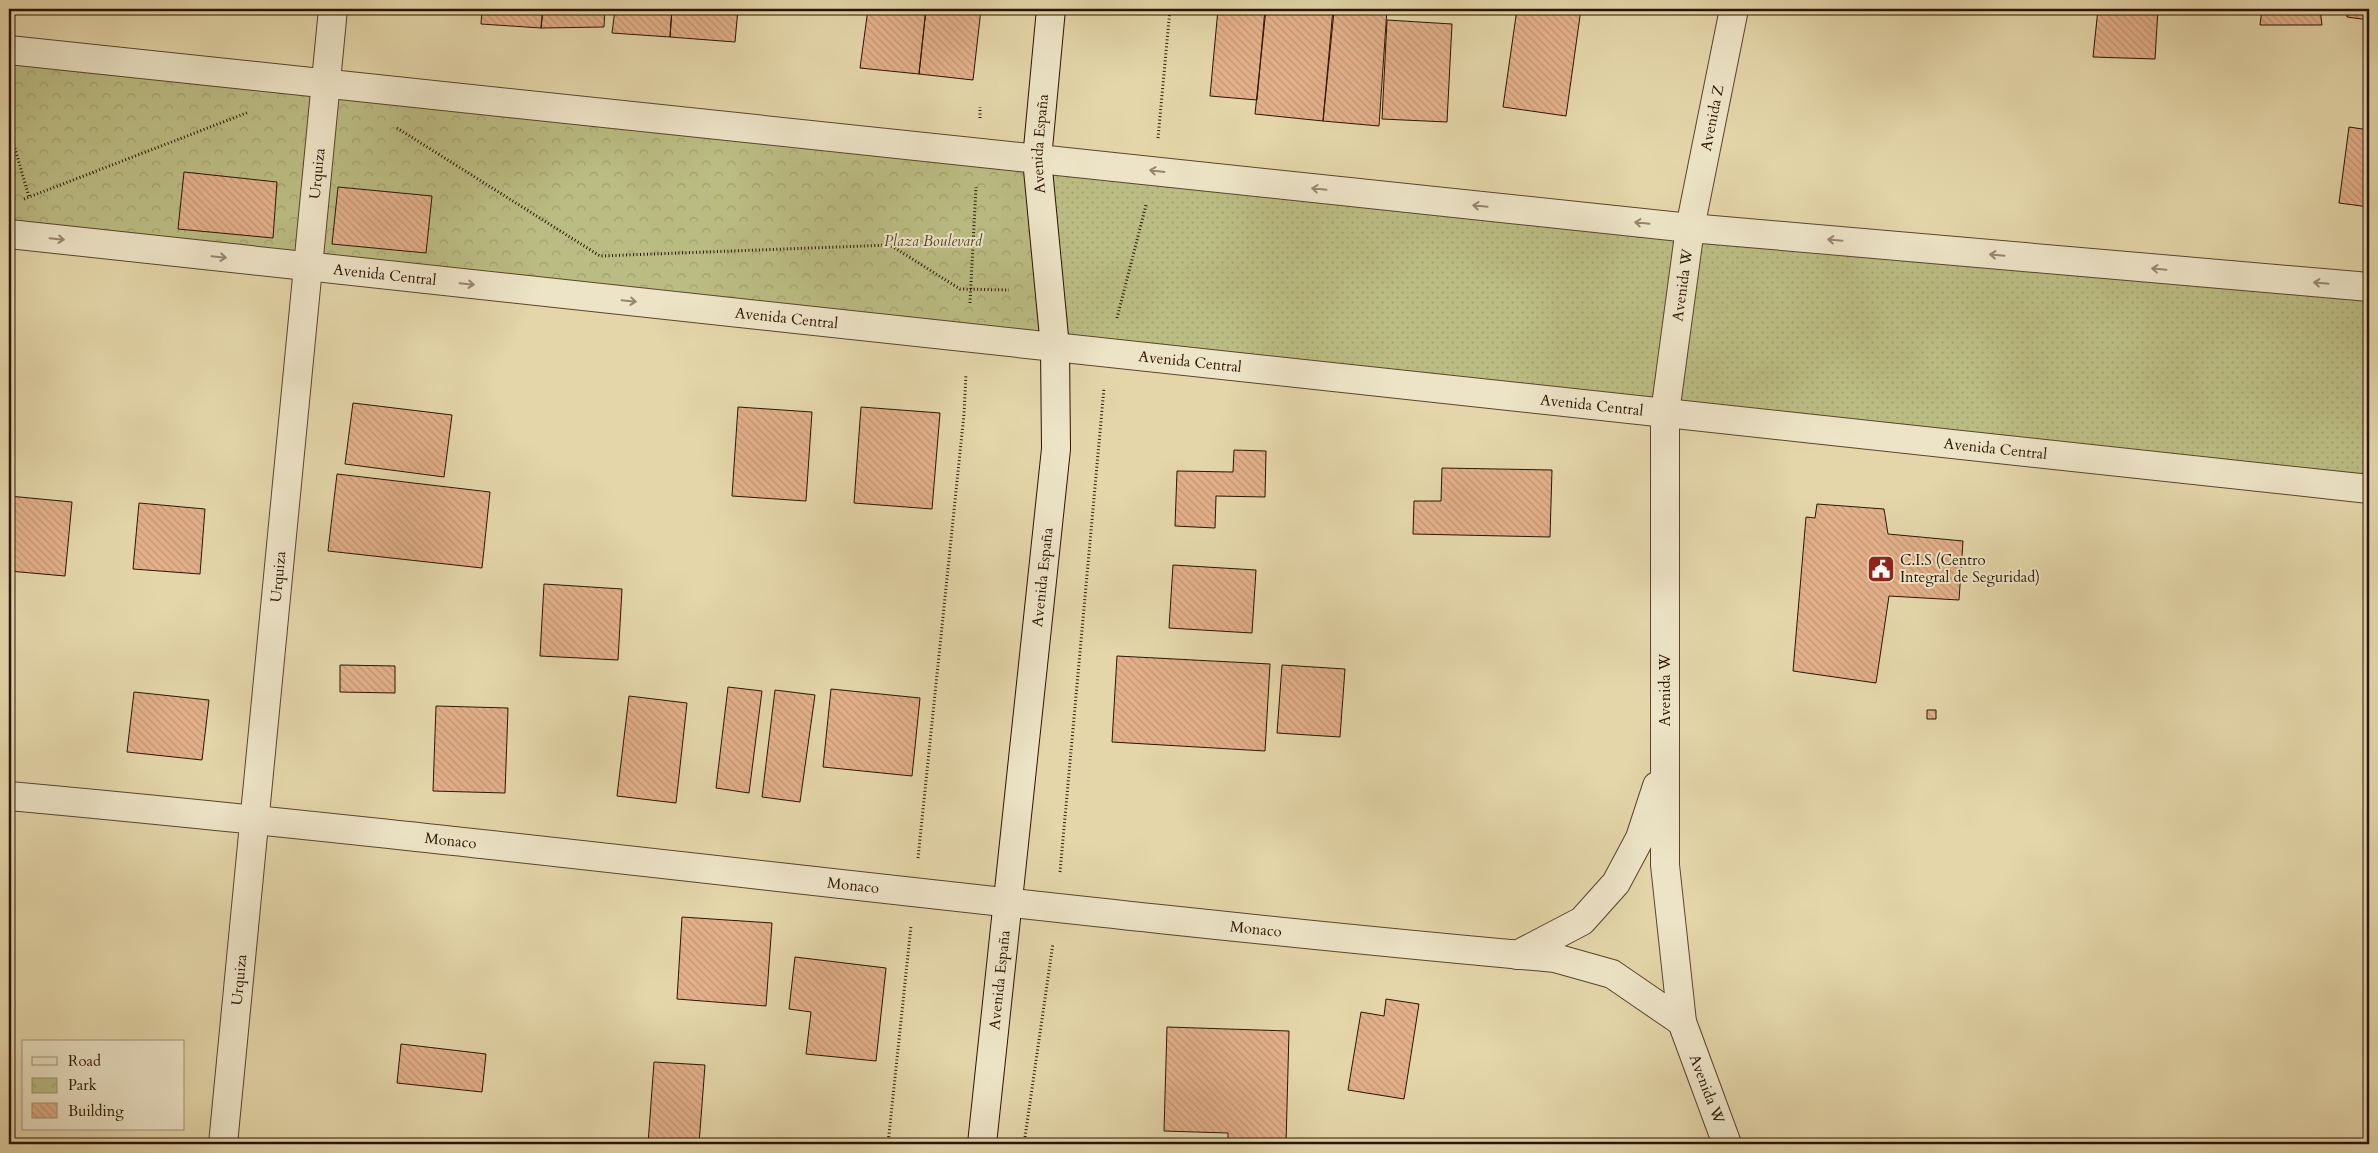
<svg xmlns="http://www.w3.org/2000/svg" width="2378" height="1153" viewBox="0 0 2378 1153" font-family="Cardo,serif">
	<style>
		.grass { fill: url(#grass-dots); stroke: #736842 }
		.park { fill: url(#park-crowns); stroke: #736842 }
		.building { fill: url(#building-back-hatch); stroke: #2b1400 }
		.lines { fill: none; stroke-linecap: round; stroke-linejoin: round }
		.street-casing { stroke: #59442a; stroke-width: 30 }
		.secondary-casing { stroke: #2b1400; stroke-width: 30 }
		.path { stroke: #2b1400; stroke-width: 3; stroke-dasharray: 1 2.5; stroke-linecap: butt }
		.street { stroke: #ede4c7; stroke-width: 28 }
		.secondary { stroke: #ede4c7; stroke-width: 28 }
		.oneway { stroke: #96866d }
		.labels { text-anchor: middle; stroke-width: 4; stroke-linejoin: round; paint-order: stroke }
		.street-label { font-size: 15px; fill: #2b1400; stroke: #ede4c7 }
		.park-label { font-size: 15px; font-style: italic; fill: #564627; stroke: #ede4c7 }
		.poi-label { font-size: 15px; fill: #2b1400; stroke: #ede4c7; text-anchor: start }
	</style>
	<defs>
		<pattern id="grass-dots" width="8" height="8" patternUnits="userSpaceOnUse" patternTransform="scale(1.25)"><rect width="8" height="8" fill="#bbbc83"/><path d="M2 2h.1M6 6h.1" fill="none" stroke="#a1a16f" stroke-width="1.8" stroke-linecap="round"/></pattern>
		<pattern id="park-crowns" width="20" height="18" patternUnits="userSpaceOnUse" patternTransform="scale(1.25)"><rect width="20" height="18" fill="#bbbc83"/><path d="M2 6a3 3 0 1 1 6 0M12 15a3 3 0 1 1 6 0" fill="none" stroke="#a1a16f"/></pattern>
		<pattern id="building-back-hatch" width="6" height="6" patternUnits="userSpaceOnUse" patternTransform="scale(1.25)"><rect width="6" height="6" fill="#e3b08a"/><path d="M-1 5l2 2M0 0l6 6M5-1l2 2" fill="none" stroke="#c39675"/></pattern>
	</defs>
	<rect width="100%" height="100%" fill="#e4d6a9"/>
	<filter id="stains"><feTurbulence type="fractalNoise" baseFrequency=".004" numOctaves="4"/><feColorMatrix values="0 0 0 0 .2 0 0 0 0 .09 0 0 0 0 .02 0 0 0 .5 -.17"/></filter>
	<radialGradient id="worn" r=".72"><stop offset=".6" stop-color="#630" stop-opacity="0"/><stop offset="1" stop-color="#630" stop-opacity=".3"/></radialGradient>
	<!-- grass -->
	<path class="grass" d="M1037,159L2369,287V489L1055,347Z"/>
	<!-- park -->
	<path class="park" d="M9,50L1037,159L1055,347L303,258L9,230Z"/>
	<!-- building -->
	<path class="building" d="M482,9H543L541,28L481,24Z
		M543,9H605L604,27L541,28Z
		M615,9H672L670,37L612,33Z
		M672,9H738L735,42L670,37Z
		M868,9H926L919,74L860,68Z
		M926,9H981L973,80L919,74Z
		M1218,9H1265L1257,100L1210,96Z
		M1266,9L1334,11L1323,121L1255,114Z
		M1333,9H1387L1379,126L1323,121Z
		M1517,9H1581L1566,116L1503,107Z
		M2098,9H2158L2155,59L2093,57Z
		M2262,9H2320L2322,25H2260Z
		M2347,9H2369V20L2347,17Z
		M1387,20L1452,24L1447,122L1382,119Z
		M2349,127L2369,130V207L2339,203Z
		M184,172L277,182L273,238L178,229Z
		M338,187L432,196L426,253L332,244Z
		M353,403L452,415L444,477L345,464Z
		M738,407L812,412L806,501L732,496Z
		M861,407L940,413L932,509L854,503Z
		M1234,450L1266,451L1265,497L1216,496L1215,528L1175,526L1177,471L1233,472Z
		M1442,468L1552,470L1550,537L1413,534L1414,501H1441Z
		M337,474L490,492L482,568L328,551Z
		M9,496L72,502L65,576L9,571Z
		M139,503L205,509L200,574L133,569Z
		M1817,504L1884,509L1888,534L1963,541L1959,600L1889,596L1876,683L1793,671L1806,517L1815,518Z
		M1173,565L1256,570L1252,633L1169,628Z
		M544,584L622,589L618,660L540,656Z
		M1117,656L1270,664L1265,751L1112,742Z
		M340,665L395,666V693L340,692Z
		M1282,665L1345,669L1340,737L1277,733Z
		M728,687L762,691L749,793L716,788Z
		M831,689L920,698L912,776L823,767Z
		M775,690L815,695L800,802L762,797Z
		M134,692L209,700L202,760L127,752Z
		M629,696L687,703L676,803L617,796Z
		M436,706L508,708L505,793L433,791Z
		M1927,710H1936V719H1927Z
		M682,917L772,923L766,1006L677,999Z
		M795,957L886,968L876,1061L806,1054L811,1012L789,1009Z
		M1386,999L1419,1004L1404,1099L1348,1090L1361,1012L1384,1016Z
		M1167,1027L1289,1031L1286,1144H1228V1133L1164,1131Z
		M401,1044L486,1054L482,1092L397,1083Z
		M654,1062L705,1065L699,1144H648Z"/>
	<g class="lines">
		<!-- street casing -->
		<g class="street-casing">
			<g id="street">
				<path d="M9,50L1690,228L2369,287"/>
				<path id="s1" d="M9,234L2369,489"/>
				<path id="s2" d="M9,796C525,843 1039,912 1555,958L1612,974L1682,1022"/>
				<path d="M1517,955L1582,921L1616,883L1640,838L1657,786"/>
				<path id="s3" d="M223,1144L333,9"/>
				<path id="s4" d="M1727,1144L1682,1022L1665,865V413L1690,228L1734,9"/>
			</g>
		</g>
		<!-- secondary casing -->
		<g class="secondary-casing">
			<g id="secondary">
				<path id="s5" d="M982,1144L1056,449L1055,347L1037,159L1051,9"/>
			</g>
		</g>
		<!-- path -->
		<path class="path" d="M980,118V107
			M9,128L29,197
			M397,128L600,256L890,245L960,289L1009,290
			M1158,138L1170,9
			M24,199L249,112
			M970,303L976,187
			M1117,318L1146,205
			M918,858L964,414L966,374
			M1060,872L1104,388
			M888,1144L911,926
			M1024,1144L1053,943"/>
		<!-- street -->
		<use href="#street" class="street"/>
		<!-- secondary -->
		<use href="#secondary" class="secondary"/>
	</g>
	<!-- one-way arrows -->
	<defs><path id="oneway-shaft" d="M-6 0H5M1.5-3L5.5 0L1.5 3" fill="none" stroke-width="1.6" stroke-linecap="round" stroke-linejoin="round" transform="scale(1.25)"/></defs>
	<g class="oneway">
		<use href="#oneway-shaft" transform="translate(1157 171) rotate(-173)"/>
		<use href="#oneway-shaft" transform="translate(1319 189) rotate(-174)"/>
		<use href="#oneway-shaft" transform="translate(1480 206) rotate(-174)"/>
		<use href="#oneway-shaft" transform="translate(1642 223) rotate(-174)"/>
		<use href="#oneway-shaft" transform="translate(57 239) rotate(6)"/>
		<use href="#oneway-shaft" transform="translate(1835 240) rotate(-175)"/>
		<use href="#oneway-shaft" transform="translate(1997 255) rotate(-175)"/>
		<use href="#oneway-shaft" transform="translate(219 257) rotate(6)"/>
		<use href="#oneway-shaft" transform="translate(2159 269) rotate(-175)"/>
		<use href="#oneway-shaft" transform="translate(2321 283) rotate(-175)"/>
		<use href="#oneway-shaft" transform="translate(467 284) rotate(6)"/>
		<use href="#oneway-shaft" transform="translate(629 301) rotate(6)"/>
	</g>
	<!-- icons -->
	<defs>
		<g id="civic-square" transform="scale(1.4375)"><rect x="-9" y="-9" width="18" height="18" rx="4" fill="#8f2418" stroke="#ede4c7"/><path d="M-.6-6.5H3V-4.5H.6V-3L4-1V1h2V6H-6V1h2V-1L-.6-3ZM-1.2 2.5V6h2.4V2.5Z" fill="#fff"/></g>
	</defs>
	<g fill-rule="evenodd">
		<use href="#civic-square" x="1881" y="569"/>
	</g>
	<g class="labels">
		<!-- street labels -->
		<g class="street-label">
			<text dy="5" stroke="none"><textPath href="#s4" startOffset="1039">Avenida Z</textPath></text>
			<text dy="5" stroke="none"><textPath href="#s5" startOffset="1005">Avenida España</textPath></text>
			<text dy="5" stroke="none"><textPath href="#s3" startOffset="975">Urquiza</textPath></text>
			<text dy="5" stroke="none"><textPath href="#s1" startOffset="378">Avenida Central</textPath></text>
			<text dy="5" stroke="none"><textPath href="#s4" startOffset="869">Avenida W</textPath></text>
			<text dy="5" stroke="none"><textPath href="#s1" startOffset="782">Avenida Central</textPath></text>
			<text dy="5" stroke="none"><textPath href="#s1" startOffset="1188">Avenida Central</textPath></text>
			<text dy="5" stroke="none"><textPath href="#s1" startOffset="1592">Avenida Central</textPath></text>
			<text dy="5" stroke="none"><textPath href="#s1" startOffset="1998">Avenida Central</textPath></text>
			<text dy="5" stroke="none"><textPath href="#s3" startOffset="570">Urquiza</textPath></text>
			<text dy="5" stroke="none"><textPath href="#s5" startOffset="570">Avenida España</textPath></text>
			<text transform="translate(1665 690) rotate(-90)" y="5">Avenida W</text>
			<text dy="5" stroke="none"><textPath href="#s2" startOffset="444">Monaco</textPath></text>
			<text dy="5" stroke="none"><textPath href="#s2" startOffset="849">Monaco</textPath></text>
			<text dy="5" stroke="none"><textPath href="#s2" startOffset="1254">Monaco</textPath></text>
			<text dy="5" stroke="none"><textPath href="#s3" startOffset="165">Urquiza</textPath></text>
			<text dy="5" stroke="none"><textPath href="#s5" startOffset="165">Avenida España</textPath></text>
			<text transform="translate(1707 1089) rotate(69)" y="5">Avenida W</text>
		</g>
		<!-- park labels -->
		<g class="park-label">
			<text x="933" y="246">Plaza Boulevard</text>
		</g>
		<!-- poi labels -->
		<g class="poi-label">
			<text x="1900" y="565">C.I.S (Centro<tspan x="1900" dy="17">Integral de Seguridad)</tspan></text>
		</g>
	</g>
	<!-- margin -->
	<rect width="2378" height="1153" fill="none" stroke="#e4d6a9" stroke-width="30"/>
	<rect x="10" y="10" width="2358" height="1133" fill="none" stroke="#2b1400" stroke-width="2.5"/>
	<rect x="15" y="15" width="2348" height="1123" fill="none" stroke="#2b1400"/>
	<!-- legend -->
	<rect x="22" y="1040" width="162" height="90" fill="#ede4c7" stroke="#9f9177"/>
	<rect x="32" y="1057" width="25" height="8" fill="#ede4c7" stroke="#9f9177"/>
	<text x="68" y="1066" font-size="15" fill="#2b1400">Road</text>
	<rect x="32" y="1078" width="25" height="15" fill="url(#park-crowns)" stroke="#9f9177"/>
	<text x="68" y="1090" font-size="15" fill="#2b1400">Park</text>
	<rect x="32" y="1103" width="25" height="15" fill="url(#building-back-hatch)" stroke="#9f9177"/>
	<text x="68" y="1116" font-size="15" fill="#2b1400">Building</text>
	<rect width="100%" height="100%" filter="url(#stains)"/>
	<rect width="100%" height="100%" fill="url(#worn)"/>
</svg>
